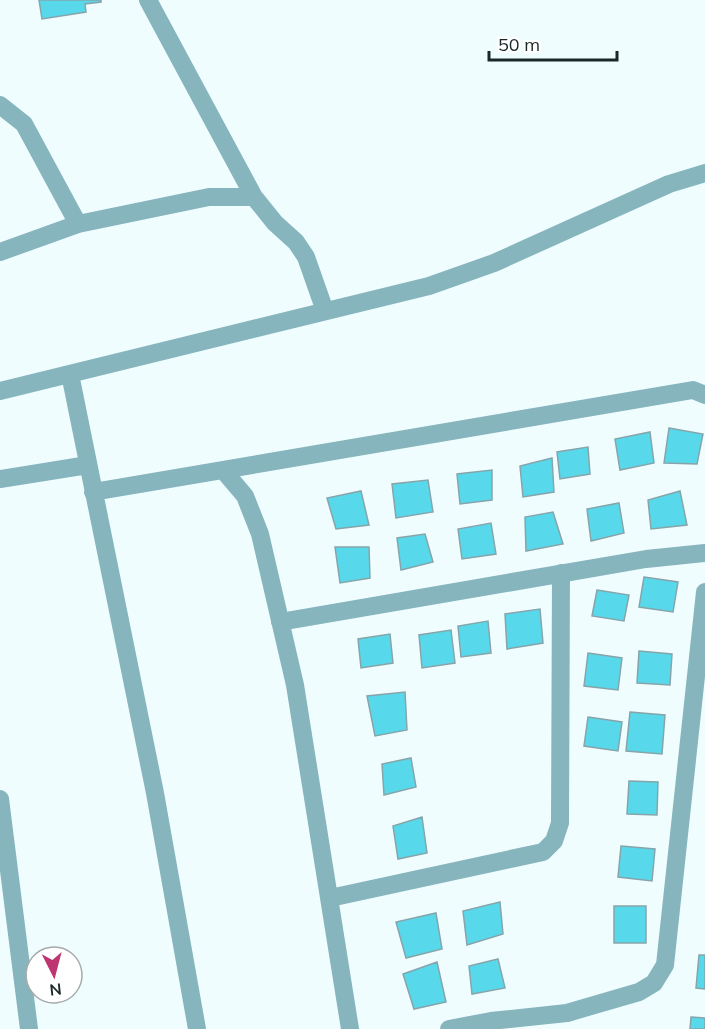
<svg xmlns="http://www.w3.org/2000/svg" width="705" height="1029" viewBox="0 0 705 1029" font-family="Mulish,sans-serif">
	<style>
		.building { fill: #57d9eb; stroke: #86a5aa; stroke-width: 1.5 }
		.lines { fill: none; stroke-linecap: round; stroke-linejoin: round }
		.street { stroke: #86b5bd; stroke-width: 18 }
	</style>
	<rect width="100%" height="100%" fill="#f0fdff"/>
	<!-- building -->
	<path class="building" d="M39,0H101V2L85,4L86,12L42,19Z
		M669,428L703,434L697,464L664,463Z
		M650,432L654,463L620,470L615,439Z
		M588,447L590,474L560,479L557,452Z
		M552,458L554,492L523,497L520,466Z
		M492,470V500L460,504L457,474Z
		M428,480L433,512L396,518L392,484Z
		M361,491L369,525L336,529L327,498Z
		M680,491L687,525L651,529L648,500Z
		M619,503L624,533L591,541L587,509Z
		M553,512L563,544L526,551L525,517Z
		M491,523L496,554L462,559L458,529Z
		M425,534L433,562L401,570L397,538Z
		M335,547H369L370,578L340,583Z
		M644,577L678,582L673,612L639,607Z
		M597,590L629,595L624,621L592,616Z
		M540,609L543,643L507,649L505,614Z
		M488,621L491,653L461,657L458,626Z
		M451,630L455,663L422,668L419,635Z
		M390,634L393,663L361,668L358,639Z
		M639,651L672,654L670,685L637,683Z
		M588,653L622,658L618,690L584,686Z
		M405,692L407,730L375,736L367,696Z
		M630,712L665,715L662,754L626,751Z
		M588,717L622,722L618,751L584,746Z
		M411,758L416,787L384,795L382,764Z
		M629,781L658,782L657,815L627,814Z
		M422,817L427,853L398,859L393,826Z
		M621,846L655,849L652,881L618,877Z
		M500,902L503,934L467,945L463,911Z
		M614,906H646V943H614Z
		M436,913L442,949L406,958L396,922Z
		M699,955H705V989L696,988Z
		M498,959L505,988L472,994L469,966Z
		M437,962L446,1002L414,1009L403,974Z
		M691,1017L705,1018V1029H690Z"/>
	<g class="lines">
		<!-- street -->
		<path class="street" d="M148,0L254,197L275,223L296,242L306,257L325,311
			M0,105L24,124L78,224
			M0,252L78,224L209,197H254
			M70,374L155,793L197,1029
			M0,391L429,286L494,263L669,184L705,173
			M223,470L245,496L260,534L295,685L350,1029
			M0,479L88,465
			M93,492L693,390L705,395
			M280,622L646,559L705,553
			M0,799L29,1029
			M330,898L543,852L554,841L560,823L561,573
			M449,1029L491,1021L567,1013L639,992L654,983L665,965L705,592"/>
	</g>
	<!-- north arrow -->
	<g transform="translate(54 975) rotate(174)"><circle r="28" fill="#ffffff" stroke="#a4a9aa" stroke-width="1.5"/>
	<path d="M0-4.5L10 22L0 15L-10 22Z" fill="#bd3571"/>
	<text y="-9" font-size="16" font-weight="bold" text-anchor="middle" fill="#1b282a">N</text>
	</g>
	<!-- scale -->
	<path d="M489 51v9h128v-9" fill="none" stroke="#1b282a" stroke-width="3"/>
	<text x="498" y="51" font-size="18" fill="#1b282a" stroke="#ffffff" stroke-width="4.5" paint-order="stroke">50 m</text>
</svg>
